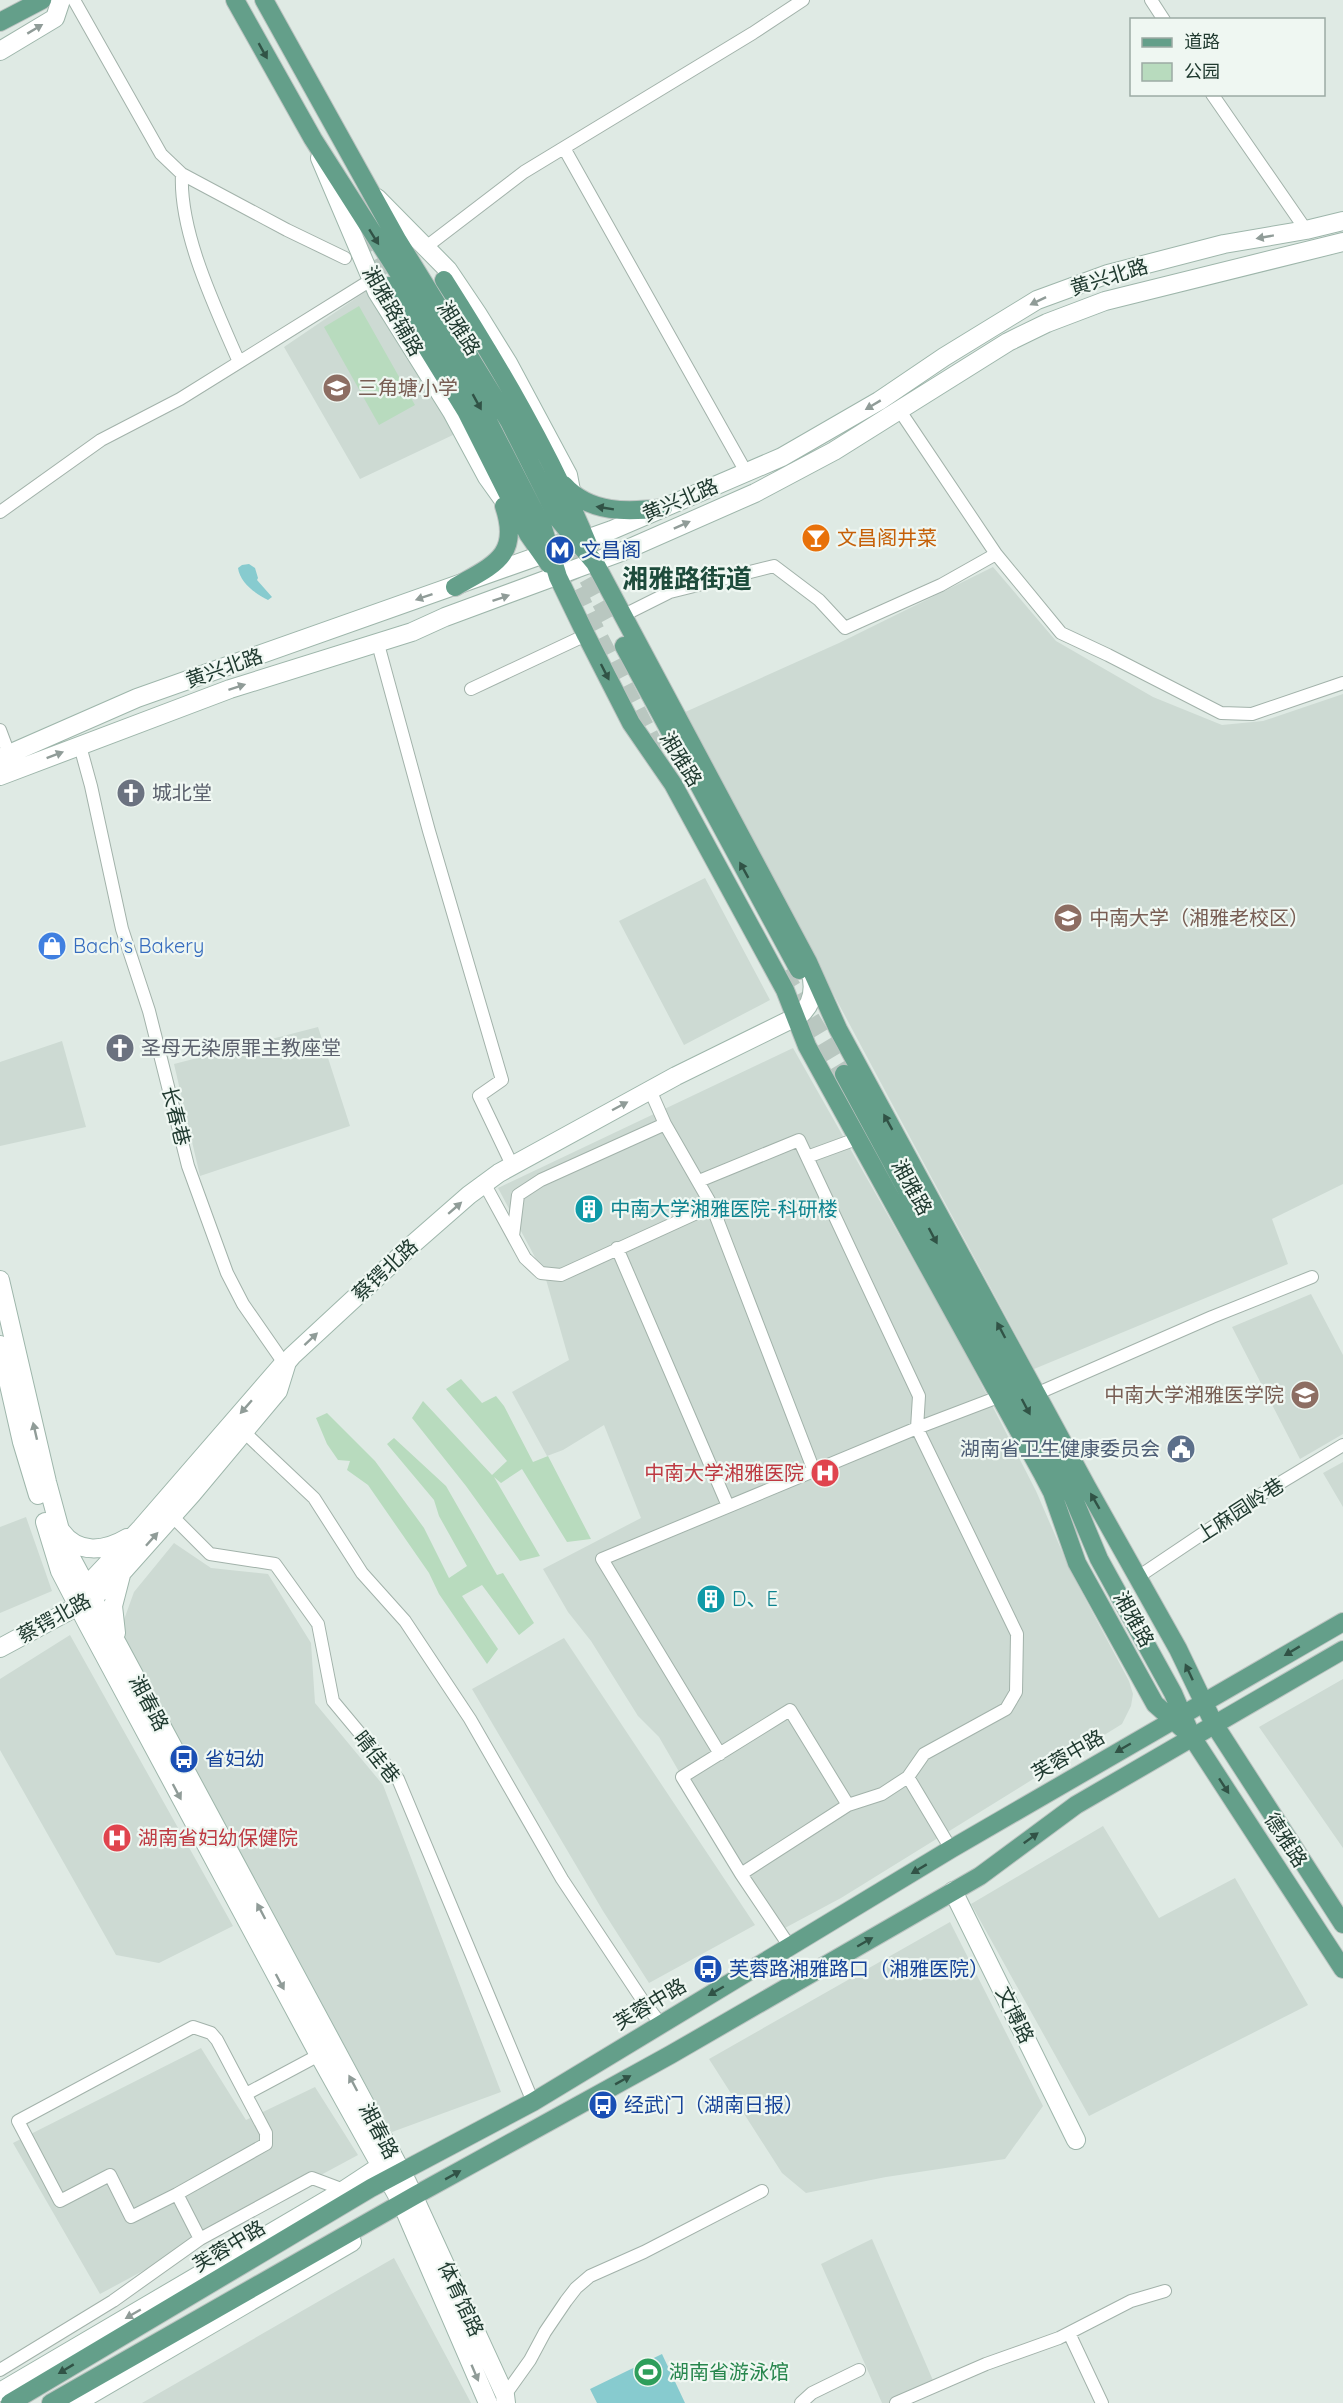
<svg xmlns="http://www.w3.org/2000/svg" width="1343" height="2403" viewBox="0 0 1343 2403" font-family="Quicksand,'Noto Sans SC',sans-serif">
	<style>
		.built { fill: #cddad3 }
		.green { fill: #b8dbbe }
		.water { fill: #87cbcf }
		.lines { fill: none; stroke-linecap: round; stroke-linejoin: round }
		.primary-tunnel { stroke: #b9c7c0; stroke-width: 18; stroke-dasharray: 18 9; stroke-linecap: butt }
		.street-casing { stroke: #a2b2aa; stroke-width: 14 }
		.secondary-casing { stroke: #9eb6ab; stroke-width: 20 }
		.primary-casing { stroke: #bcc4c1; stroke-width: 20 }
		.street { stroke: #fff; stroke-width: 12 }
		.secondary { stroke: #fff; stroke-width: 18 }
		.primary { stroke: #649f8a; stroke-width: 18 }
		.oneway { fill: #909c98 }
		.oneway2 { fill: #315346 }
		.labels { text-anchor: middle; stroke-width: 4.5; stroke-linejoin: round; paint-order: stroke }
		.street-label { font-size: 20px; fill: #203a30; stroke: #eff7f2 }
		.education-label { font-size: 20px; fill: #785e54; stroke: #eff7f2; text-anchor: start }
		.food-label { font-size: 20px; fill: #c56008; stroke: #eff7f2; text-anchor: start }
		.transit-label { font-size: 20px; fill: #164399; stroke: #eff7f2; text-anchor: start }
		.worship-label { font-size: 20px; fill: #5b616d; stroke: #eff7f2; text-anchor: start }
		.shop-label { font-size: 20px; fill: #366cbe; stroke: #eff7f2; text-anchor: start }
		.culture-label { font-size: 20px; fill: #0d838f; stroke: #eff7f2; text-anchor: start }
		.service-label { font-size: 20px; fill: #4e5e75; stroke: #eff7f2; text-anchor: end }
		.health-label { font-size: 20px; fill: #be3a42; stroke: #eff7f2; text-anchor: end }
		.leisure-label { font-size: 20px; fill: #27864d; stroke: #eff7f2; text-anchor: start }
		.district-label { font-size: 26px; font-weight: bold; fill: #1d4b3b; stroke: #eff7f2 }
	</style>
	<rect width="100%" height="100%" fill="#dfeae4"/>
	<!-- built -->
	<path class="built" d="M368,290L455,434L360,479L284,347Z
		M993,567L1056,641L1153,697L1222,725L1263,721L1343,694V1184L1272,1219L1288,1264L1034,1369L683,713L839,643Z
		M705,878L770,1000L684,1045L619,921Z
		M318,1027L350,1126L200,1176L174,1064Z
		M62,1041L86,1127L0,1146V1062Z
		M793,1048L957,1337L1036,1491L1071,1572L1129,1681L1133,1694L1131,1706L1122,1724L841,1898L783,1929L685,1782L659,1737L638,1716L591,1641L568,1612L543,1569L641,1518L604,1425L563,1450L547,1456L512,1392L569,1360L545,1276L498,1188Z
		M1311,1294L1343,1355V1434L1300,1459L1232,1327Z
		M1343,1462V1507L1323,1473Z
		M26,1517L52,1591L0,1613V1527Z
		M174,1543L211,1568L268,1574L311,1643L315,1703L383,1785L501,2092L392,2132L125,1648L121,1628L134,1592Z
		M70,1635L233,1926L159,1963L116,1955L0,1750V1679Z
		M564,1638L755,1925L649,1983L603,1911L472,1689Z
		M1343,1679V1848L1259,1727Z
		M1103,1826L1159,1918L1235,1878L1308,2005L1089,2116L971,1904Z
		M950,1922L1043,2106L1005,2159L886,2177L806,2193L782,2173L709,2059Z
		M201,2048L246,2120L315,2087L358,2155L100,2294L13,2143Z
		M872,2239L935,2385L896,2403H882L821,2264Z
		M394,2258L471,2403H142Z"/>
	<!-- green -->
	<path class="green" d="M359,306L415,405L379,425L324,327Z
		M461,1379L482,1403L496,1396L504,1406L533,1462L548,1456L591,1539L567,1542L522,1469L501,1483L494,1477L540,1556L520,1561L466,1486L412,1418L423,1401L492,1475L507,1461L446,1389Z
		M327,1413L375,1461L416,1517L424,1528L449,1578L467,1566L439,1516L434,1500L387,1444L394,1438L446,1486L497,1575L503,1573L534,1623L519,1635L482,1585L462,1596L498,1649L487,1664L439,1594L429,1573L368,1485L347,1470L350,1461L338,1460L327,1444L316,1418Z"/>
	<!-- water -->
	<path class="water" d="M249,564L255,568L258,578L257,580L272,597L268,600C256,594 240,583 238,568L242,565Z
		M662,2354L685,2403H597L590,2389Z"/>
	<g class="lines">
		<!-- primary-tunnel -->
		<path class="primary-tunnel" d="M362,236L389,286
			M562,531L611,621
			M553,541L595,629L658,752
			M783,972L844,1074"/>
		<!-- street casing -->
		<g class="street-casing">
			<path id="street" d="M74,0L161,154L182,174L287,230L345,258
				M1151,0L1164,20
				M1212,94L1306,230
				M564,148L746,472
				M182,174C179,233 216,309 239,362
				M426,247L524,172L753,33L803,0
				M900,411L996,554L1061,633L1108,655L1221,713L1252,714L1343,683
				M0,512L101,440L180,399L371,280
				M622,616L670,592L774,566L819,600L845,628L941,585L996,554
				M378,644L429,831L502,1080L479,1096L512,1165
				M471,689L586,635
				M0,730L9,754
				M80,746L91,786L122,929L149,1011L188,1166L227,1273L243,1304L286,1366
				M650,1090L665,1124L712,1206L814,1471
				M807,1157L859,1138
				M699,1181L799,1140L919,1396L917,1428L1017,1634L1016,1692L1006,1709L924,1754L908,1777L882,1794L848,1805L741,1874
				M484,1183L525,1258L541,1273L561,1275L712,1206
				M513,1236L518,1195L541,1180L665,1124
				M617,1248L728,1506
				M1036,1394L1212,1317L1312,1277
				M243,1431L314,1498L362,1573L405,1621L470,1719L562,1879L643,2001L660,2023
				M172,1516L210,1554L275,1564L318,1624L333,1701L398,1779L533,2102
				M1138,1577L1260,1495L1343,1445
				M720,1754L602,1559L917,1428L1001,1396
				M908,1777L951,1849
				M790,1947L741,1874L682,1777L790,1710L848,1805
				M193,2027L211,2033L217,2040L266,2133V2144L177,2194L131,2217L110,2175L60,2201L18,2121Z
				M246,2094L319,2055
				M177,2194L200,2239
				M1069,2333L1102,2403
				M0,2370L113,2301L200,2239L312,2178L344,2190
				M505,2395L530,2360L545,2332L566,2301L576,2288L590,2276L644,2252L762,2191
				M801,2403L812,2393L859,2370
				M896,2403L986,2364L1059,2338L1131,2301L1165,2291"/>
		</g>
		<!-- secondary casing -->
		<g class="secondary-casing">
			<path id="secondary" d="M0,51L55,18L61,0
				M320,158L377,292L452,412L487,477L507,505
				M377,198L448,270L477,313L508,363L568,475L573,501
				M0,758L137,698L612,530L782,457L879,401L944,357L1037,300L1108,274L1224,244L1306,230L1343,221
				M0,776L230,689L412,632L445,617L621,552L755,493L834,451L1008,342L1047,323L1105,301L1343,242
				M0,1280L47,1482L60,1530L69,1554L407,2182L505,2395L506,2403
				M0,1345L22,1442L38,1495
				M45,1522L60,1571L87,1623L319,2055L402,2204L488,2403
				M61,1531C78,1555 105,1551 127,1538
				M77,1593L93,1579L141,1528L284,1363
				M116,1633L113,1606L121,1575
				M0,1648L91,1599L117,1578L192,1494L278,1391L287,1362L292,1356L413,1244L469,1195L499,1173L676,1076L800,1015C814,1003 815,987 810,970
				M953,1891L1076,2140
				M0,2392L344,2190L382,2165
				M76,2403L352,2242"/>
		</g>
		<!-- primary casing -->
		<g class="primary-casing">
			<path id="primary" d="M235,0L313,139L451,355L489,423L543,528L558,577L586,635L631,723L673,784L785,990L807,1046L1042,1473L1052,1492L1077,1563L1155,1704L1192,1737
				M264,0L398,241L509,421L559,520L595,563L808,962L838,1029L1087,1487L1178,1649L1214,1724L1343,1924
				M0,22L42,0
				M444,280C498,365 551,454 589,547
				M389,286L466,411L528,534L549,564
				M564,485C590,514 628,512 663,508
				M455,587C493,565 521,556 504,506
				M624,646L799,970
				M844,1074L1073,1497L1099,1559L1173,1693L1192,1737L1343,1969
				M10,2403L371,2188L533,2102L951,1849L1343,1622
				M51,2403L414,2196L670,2055L980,1876L1076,1805L1343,1650"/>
		</g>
		<!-- street -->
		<use href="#street" class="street"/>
		<!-- secondary -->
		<use href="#secondary" class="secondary"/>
		<!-- primary -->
		<use href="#primary" class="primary"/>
	</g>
	<!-- one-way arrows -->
	<defs><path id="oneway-solid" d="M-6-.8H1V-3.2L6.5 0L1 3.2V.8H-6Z" transform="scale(1.5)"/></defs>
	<g class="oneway">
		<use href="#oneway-solid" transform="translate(35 29) rotate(-31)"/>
		<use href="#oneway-solid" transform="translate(1265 237) rotate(170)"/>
		<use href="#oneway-solid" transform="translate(1038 301) rotate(154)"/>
		<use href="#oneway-solid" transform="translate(873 405) rotate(149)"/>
		<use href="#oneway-solid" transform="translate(682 525) rotate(-24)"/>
		<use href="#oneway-solid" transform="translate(424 597) rotate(161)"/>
		<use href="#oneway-solid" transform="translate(501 598) rotate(-19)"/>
		<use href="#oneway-solid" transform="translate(237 687) rotate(-18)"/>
		<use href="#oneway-solid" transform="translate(55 755) rotate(-21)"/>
		<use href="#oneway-solid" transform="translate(620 1106) rotate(-28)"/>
		<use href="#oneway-solid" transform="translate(455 1208) rotate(-41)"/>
		<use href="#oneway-solid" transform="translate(311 1339) rotate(-43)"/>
		<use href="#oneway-solid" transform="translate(246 1407) rotate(131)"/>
		<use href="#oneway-solid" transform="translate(35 1431) rotate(-103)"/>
		<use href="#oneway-solid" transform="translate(152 1539) rotate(-48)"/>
		<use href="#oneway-solid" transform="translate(177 1792) rotate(62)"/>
		<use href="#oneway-solid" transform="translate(261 1911) rotate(-118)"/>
		<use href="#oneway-solid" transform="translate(280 1982) rotate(62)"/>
		<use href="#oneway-solid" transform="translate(353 2083) rotate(-118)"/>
		<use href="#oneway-solid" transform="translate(133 2314) rotate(150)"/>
		<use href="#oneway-solid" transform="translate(475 2373) rotate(67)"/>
	</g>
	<g class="oneway2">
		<use href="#oneway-solid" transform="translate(263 51) rotate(61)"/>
		<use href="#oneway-solid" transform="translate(374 237) rotate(58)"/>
		<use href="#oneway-solid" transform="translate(477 402) rotate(61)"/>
		<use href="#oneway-solid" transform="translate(605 508) rotate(-171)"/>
		<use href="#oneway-solid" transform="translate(605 672) rotate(63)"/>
		<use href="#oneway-solid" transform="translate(744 870) rotate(-119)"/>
		<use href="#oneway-solid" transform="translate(888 1122) rotate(-119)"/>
		<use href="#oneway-solid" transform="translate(933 1236) rotate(62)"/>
		<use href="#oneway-solid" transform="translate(1001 1330) rotate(-118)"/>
		<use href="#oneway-solid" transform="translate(1026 1407) rotate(62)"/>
		<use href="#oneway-solid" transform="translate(1095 1501) rotate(-120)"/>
		<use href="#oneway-solid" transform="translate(1292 1651) rotate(149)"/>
		<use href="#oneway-solid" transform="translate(1189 1672) rotate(-115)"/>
		<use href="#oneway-solid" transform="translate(1123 1748) rotate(150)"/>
		<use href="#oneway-solid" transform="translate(1224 1786) rotate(57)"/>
		<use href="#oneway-solid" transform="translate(1031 1838) rotate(-36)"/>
		<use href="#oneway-solid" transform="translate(919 1869) rotate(149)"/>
		<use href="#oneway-solid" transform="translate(865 1942) rotate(-30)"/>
		<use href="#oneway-solid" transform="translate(716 1991) rotate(150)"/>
		<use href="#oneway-solid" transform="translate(623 2080) rotate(-29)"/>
		<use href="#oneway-solid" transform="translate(453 2175) rotate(-29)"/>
		<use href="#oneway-solid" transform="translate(66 2369) rotate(149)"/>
	</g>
	<!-- icons -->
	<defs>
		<g id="school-disc" transform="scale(1.5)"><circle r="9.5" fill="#8d6e63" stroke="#eff7f2"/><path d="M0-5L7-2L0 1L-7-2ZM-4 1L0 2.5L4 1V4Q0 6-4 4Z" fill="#fff"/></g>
		<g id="bar-disc" transform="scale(1.5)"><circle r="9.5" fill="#e8710a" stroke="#eff7f2"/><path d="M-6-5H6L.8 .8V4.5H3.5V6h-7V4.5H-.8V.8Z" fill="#fff"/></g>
		<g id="metro-disc" transform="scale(1.5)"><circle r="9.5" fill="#1a4fb4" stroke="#eff7f2"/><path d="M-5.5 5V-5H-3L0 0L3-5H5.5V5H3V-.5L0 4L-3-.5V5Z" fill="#fff"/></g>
		<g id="church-disc" transform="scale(1.5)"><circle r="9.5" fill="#6b7280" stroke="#eff7f2"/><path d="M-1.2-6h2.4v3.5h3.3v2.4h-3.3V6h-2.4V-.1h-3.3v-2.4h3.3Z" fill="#fff"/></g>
		<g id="university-disc" transform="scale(1.5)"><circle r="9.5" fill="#8d6e63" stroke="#eff7f2"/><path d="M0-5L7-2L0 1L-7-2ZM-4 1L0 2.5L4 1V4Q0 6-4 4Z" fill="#fff"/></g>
		<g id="shop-disc" transform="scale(1.5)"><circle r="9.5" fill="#3f7fe0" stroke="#eff7f2"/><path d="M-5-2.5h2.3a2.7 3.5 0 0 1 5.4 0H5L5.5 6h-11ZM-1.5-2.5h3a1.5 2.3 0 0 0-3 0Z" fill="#fff"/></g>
		<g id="building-disc" transform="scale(1.5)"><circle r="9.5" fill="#0f9aa8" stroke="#eff7f2"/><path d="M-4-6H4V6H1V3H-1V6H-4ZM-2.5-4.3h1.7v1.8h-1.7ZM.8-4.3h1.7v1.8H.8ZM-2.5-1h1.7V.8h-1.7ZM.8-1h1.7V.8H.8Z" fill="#fff"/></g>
		<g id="civic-disc" transform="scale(1.5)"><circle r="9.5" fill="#5c6f8a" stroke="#eff7f2"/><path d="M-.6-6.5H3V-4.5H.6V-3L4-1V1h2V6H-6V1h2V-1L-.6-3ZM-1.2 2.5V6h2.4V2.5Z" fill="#fff"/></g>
		<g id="hospital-disc" transform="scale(1.5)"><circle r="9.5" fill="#e0444e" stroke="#eff7f2"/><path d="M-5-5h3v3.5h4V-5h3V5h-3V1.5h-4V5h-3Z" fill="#fff"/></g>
		<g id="bus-disc" transform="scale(1.5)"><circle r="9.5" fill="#1a4fb4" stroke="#eff7f2"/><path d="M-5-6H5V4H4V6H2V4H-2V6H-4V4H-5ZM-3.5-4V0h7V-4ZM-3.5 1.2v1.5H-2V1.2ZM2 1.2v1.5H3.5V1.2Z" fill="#fff"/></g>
		<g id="stadium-disc" transform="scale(1.5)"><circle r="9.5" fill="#2e9e5b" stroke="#eff7f2"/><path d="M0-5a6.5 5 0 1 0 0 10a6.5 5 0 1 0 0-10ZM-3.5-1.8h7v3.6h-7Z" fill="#fff"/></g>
	</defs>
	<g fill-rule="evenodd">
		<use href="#school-disc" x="337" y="388"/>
		<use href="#bar-disc" x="816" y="538"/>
		<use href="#metro-disc" x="560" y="550"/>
		<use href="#church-disc" x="131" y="793"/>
		<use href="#university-disc" x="1068" y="918"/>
		<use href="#shop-disc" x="52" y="946"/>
		<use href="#church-disc" x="120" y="1048"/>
		<use href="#building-disc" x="589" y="1209"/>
		<use href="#school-disc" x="1305" y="1395"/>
		<use href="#civic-disc" x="1181" y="1449"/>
		<use href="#hospital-disc" x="825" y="1473"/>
		<use href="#building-disc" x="711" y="1599"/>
		<use href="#bus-disc" x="184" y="1759"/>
		<use href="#hospital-disc" x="117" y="1838"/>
		<use href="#bus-disc" x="708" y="1969"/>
		<use href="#bus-disc" x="603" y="2105"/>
		<use href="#stadium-disc" x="648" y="2372"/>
	</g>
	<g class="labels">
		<!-- street labels -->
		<g class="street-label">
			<text transform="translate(1109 277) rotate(-17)" y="7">黄兴北路</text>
			<text transform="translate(393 311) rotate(60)" y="7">湘雅路辅路</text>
			<text transform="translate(459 328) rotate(57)" y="7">湘雅路</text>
			<text transform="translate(680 500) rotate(-23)" y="7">黄兴北路</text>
			<text transform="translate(224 668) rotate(-19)" y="7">黄兴北路</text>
			<text transform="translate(681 759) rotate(58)" y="7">湘雅路</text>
			<text transform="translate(176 1116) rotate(76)" y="7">长春巷</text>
			<text transform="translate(912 1187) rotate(61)" y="7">湘雅路</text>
			<text transform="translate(385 1270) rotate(-43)" y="7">蔡锷北路</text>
			<text transform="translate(1240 1510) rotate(-33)" y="7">上麻园岭巷</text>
			<text transform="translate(54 1618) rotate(-29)" y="7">蔡锷北路</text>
			<text transform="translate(1134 1619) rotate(61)" y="7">湘雅路</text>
			<text transform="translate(149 1703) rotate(62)" y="7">湘春路</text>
			<text transform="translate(1068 1755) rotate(-30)" y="7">芙蓉中路</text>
			<text transform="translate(377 1757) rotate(52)" y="7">晴佳巷</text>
			<text transform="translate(1286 1840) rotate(57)" y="7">德雅路</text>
			<text transform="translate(650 2004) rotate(-31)" y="7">芙蓉中路</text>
			<text transform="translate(1015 2015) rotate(64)" y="7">文博路</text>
			<text transform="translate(379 2131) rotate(62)" y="7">湘春路</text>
			<text transform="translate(229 2246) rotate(-31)" y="7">芙蓉中路</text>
			<text transform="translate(461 2299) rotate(65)" y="7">体育馆路</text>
		</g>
		<!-- education labels -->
		<g class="education-label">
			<text x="358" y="395">三角塘小学</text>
			<text x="1089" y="925">中南大学（湘雅老校区）</text>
			<text x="1284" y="1402" text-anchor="end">中南大学湘雅医学院</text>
		</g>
		<!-- food labels -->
		<g class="food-label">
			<text x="837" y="545">文昌阁井菜</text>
		</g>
		<!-- transit labels -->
		<g class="transit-label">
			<text x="581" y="557">文昌阁</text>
			<text x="205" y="1766">省妇幼</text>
			<text x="729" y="1976">芙蓉路湘雅路口（湘雅医院）</text>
			<text x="624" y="2112">经武门（湖南日报）</text>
		</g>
		<!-- worship labels -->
		<g class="worship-label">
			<text x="152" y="800">城北堂</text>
			<text x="141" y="1055">圣母无染原罪主教座堂</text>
		</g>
		<!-- shop labels -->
		<g class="shop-label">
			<text x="73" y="953">Bach’s Bakery</text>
		</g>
		<!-- culture labels -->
		<g class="culture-label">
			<text x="610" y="1216">中南大学湘雅医院-科研楼</text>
			<text x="732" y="1606">D、E</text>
		</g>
		<!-- service labels -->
		<g class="service-label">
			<text x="1160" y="1456">湖南省卫生健康委员会</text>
		</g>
		<!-- health labels -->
		<g class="health-label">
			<text x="804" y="1480">中南大学湘雅医院</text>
			<text x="138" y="1845" text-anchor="start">湖南省妇幼保健院</text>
		</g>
		<!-- leisure labels -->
		<g class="leisure-label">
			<text x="669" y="2379">湖南省游泳馆</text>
		</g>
		<!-- district labels -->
		<g class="district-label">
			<text x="687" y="588">湘雅路街道</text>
		</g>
	</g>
	<!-- legend -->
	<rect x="1130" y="18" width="195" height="78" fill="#eff7f2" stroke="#9caba4" stroke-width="1.5"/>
	<rect x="1142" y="38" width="30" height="9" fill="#649f8a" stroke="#9caba4" stroke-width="1.5"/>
	<text x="1184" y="48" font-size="18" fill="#203a30">道路</text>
	<rect x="1142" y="63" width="30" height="18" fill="#b8dbbe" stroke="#9caba4" stroke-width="1.5"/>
	<text x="1184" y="78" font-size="18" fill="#203a30">公园</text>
</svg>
